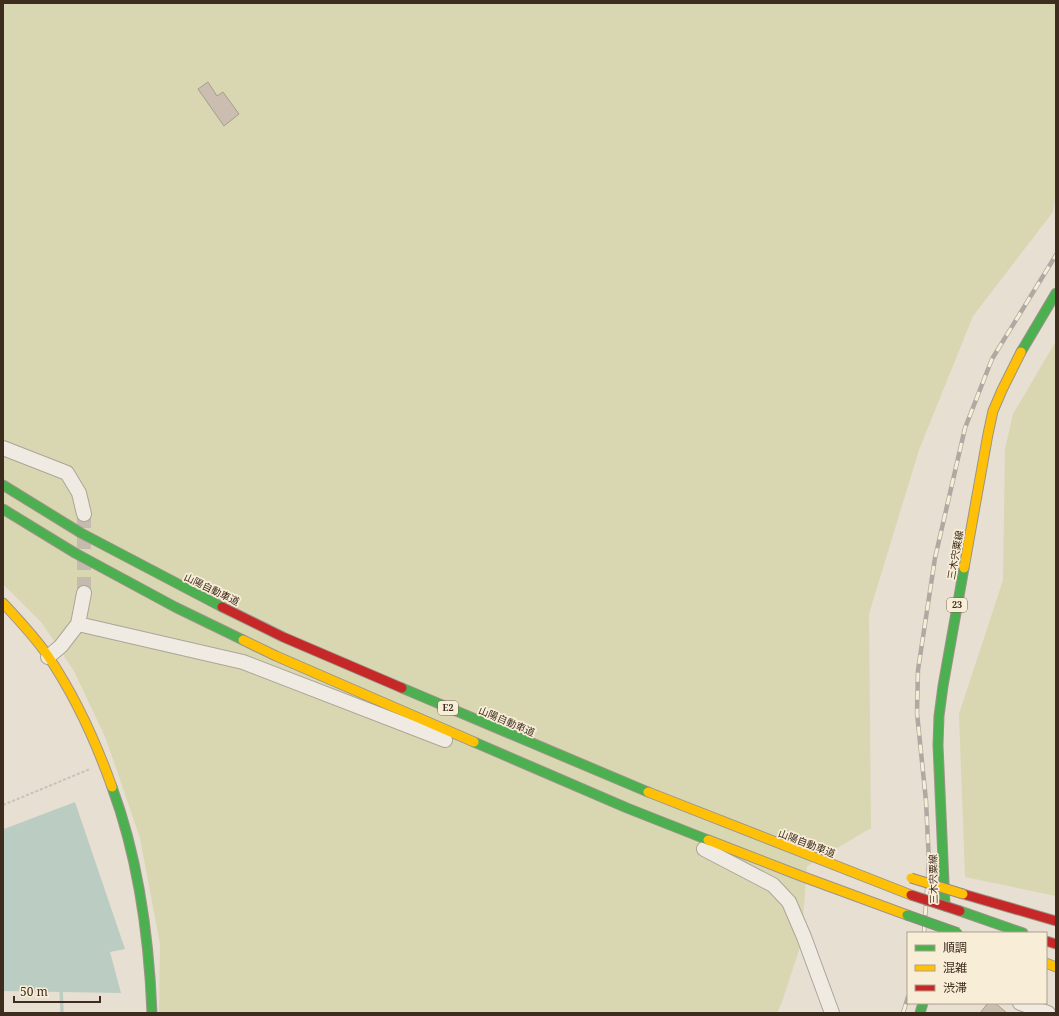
<svg xmlns="http://www.w3.org/2000/svg" width="1059" height="1016" viewBox="0 0 1059 1016" font-family="'Noto Serif','Noto Sans JP',serif">
	<style>
		.green { fill: #d8d7b2 }
		.water { fill: #bbcdc2 }
		.lines { fill: none; stroke-linecap: round; stroke-linejoin: round }
		.stream { stroke: #bbcdc2; stroke-width: 3.5 }
		.building { fill: #ccbdb1; stroke: #a89b8f }
		.street-tunnel { stroke: #c5bbad; stroke-width: 14; stroke-dasharray: 14 7; stroke-linecap: butt }
		.street-casing { stroke: #ada499; stroke-width: 16 }
		.fast-casing { stroke: #9d9489; stroke-width: 11 }
		.slow-casing { stroke: #9d9489; stroke-width: 11 }
		.jam-casing { stroke: #9d9489; stroke-width: 11 }
		.path { stroke: #c8c1b9; stroke-width: 2; stroke-dasharray: 3 2; stroke-linecap: butt }
		.street { stroke: #f0ebe2; stroke-width: 14 }
		.fast { stroke: #4caf50; stroke-width: 9 }
		.slow { stroke: #ffc107; stroke-width: 9 }
		.jam { stroke: #c62828; stroke-width: 9 }
		.rail-casing { stroke: #afa9a2; stroke-width: 4.5 }
		.rail { stroke: #f8edd7; stroke-width: 3; stroke-dasharray: 9; stroke-linecap: butt }
		.fast-bridge-casing { stroke: #928a80; stroke-width: 11; stroke-linecap: butt }
		.slow-bridge-casing { stroke: #928a80; stroke-width: 11; stroke-linecap: butt }
		.jam-bridge-casing { stroke: #928a80; stroke-width: 11; stroke-linecap: butt }
		.fast-bridge { stroke: #4caf50; stroke-width: 9 }
		.slow-bridge { stroke: #ffc107; stroke-width: 9 }
		.jam-bridge { stroke: #c62828; stroke-width: 9 }
		.labels { text-anchor: middle; stroke-width: 3.5; stroke-linejoin: round; paint-order: stroke }
		.shield { fill: #f8edd7; stroke: #766656; stroke-width: 1 }
		.shield-label { font-size: 9px; font-weight: bold; fill: #3e2c1f }
		.street-label { font-size: 10px; fill: #3e2c1f; stroke: #f8edd7 }
	</style>
	<rect width="100%" height="100%" fill="#e7dfd1"/>
	<!-- green -->
	<path class="green" d="M3,3H1056V192L1053,212L973,316L919,450L869,614L871,828L807,866L801,944L782,1002L777,1013H159L160,944L140,838L106,739L74,671L42,623L3,584Z
		M1056,341V896L965,877L959,714L1003,580L1005,449L1013,414Z"/>
	<!-- water -->
	<path class="water" d="M75,802L125,949L110,952L121,993L3,991V831L4,829Z"/>
	<g class="lines">
		<!-- stream -->
		<path class="stream" d="M61,987L62,1013"/>
	</g>
	<!-- building -->
	<path class="building" d="M208,82L217,96L223,92L239,114L224,126L198,89Z
		M988,1003H995L1007,1013H980Z"/>
	<g class="lines">
		<!-- street-tunnel -->
		<path class="street-tunnel" d="M84,514V593"/>
		<!-- street casing -->
		<g class="street-casing">
			<path id="street" d="M3,448L67,473L79,493L84,514
				M78,624L243,662L445,740
				M48,657L61,646L78,624L84,593
				M704,849L773,885L789,902L804,937L832,1013
				M1020,1003L1048,1013"/>
		</g>
		<!-- fast casing -->
		<g class="fast-casing">
			<path id="fast" d="M1021,352L1056,293
				M3,485L81,533L222,607
				M3,509L75,553L175,607L243,640
				M402,688L648,792
				M474,742L627,808L708,840
				M112,787C139,860 149,936 152,1013
				M945,906L938,745L939,716L943,686L964,568
				M960,911L1023,933
				M920,1013L923,1003"/>
		</g>
		<!-- slow casing -->
		<g class="slow-casing">
			<path id="slow" d="M964,568L988,434L993,411L1002,390L1021,352
				M3,603C19,620 35,637 48,656C75,696 96,742 112,787
				M243,640L276,656L474,742
				M648,792L911,895
				M708,840L801,876L907,915
				M1046,963L1056,967"/>
		</g>
		<!-- jam casing -->
		<g class="jam-casing">
			<path id="jam" d="M222,607L283,637L402,688
				M963,894L1056,921
				M1046,941L1056,944"/>
		</g>
		<!-- path -->
		<path class="path" d="M3,805L90,769"/>
		<!-- street -->
		<use href="#street" class="street"/>
		<!-- fast -->
		<use href="#fast" class="fast"/>
		<!-- slow -->
		<use href="#slow" class="slow"/>
		<!-- jam -->
		<use href="#jam" class="jam"/>
		<!-- rail casing -->
		<g class="rail-casing">
			<path id="rail" d="M924,933L929,862L926,801L917,713L918,670L935,558L965,428L992,359L1056,255
				M903,1013L908,997"/>
		</g>
		<!-- rail -->
		<use href="#rail" class="rail"/>
		<!-- fast-bridge casing -->
		<g class="fast-bridge-casing">
			<path id="fast-bridge" d="M907,915L958,933"/>
		</g>
		<!-- slow-bridge casing -->
		<g class="slow-bridge-casing">
			<path id="slow-bridge" d="M911,878L963,894"/>
		</g>
		<!-- jam-bridge casing -->
		<g class="jam-bridge-casing">
			<path id="jam-bridge" d="M911,895L960,911"/>
		</g>
		<!-- fast-bridge -->
		<use href="#fast-bridge" class="fast-bridge"/>
		<!-- slow-bridge -->
		<use href="#slow-bridge" class="slow-bridge"/>
		<!-- jam-bridge -->
		<use href="#jam-bridge" class="jam-bridge"/>
	</g>
	<g class="labels">
		<!-- shield labels -->
		<g class="shield">
			<rect x="947" y="598" width="20" height="14" rx="3"/>
			<rect x="438" y="701" width="20" height="14" rx="3"/>
		</g>
		<g class="shield-label">
			<text x="957" y="608">23</text>
			<text x="448" y="711">E2</text>
		</g>
		<!-- street labels -->
		<g class="street-label">
			<text transform="translate(955 555) rotate(-80)" y="4">三木宍粟線</text>
			<text transform="translate(212 589) rotate(26)" y="4">山陽自動車道</text>
			<text transform="translate(507 721) rotate(23)" y="4">山陽自動車道</text>
			<text transform="translate(807 843) rotate(21)" y="4">山陽自動車道</text>
			<text transform="translate(933 879) rotate(-91)" y="4">三木宍粟線</text>
		</g>
	</g>
	<!-- border -->
	<rect width="1059" height="1016" fill="none" stroke="#3e2c1f" stroke-width="8"/>
	<!-- legend -->
	<rect x="907" y="932" width="140" height="72" fill="#f8edd7" stroke="#aea08d"/>
	<rect x="915" y="945" width="20" height="6" fill="#4caf50" stroke="#aea08d"/>
	<text x="943" y="952" font-size="12" fill="#3e2c1f">順調</text>
	<rect x="915" y="965" width="20" height="6" fill="#ffc107" stroke="#aea08d"/>
	<text x="943" y="972" font-size="12" fill="#3e2c1f">混雑</text>
	<rect x="915" y="985" width="20" height="6" fill="#c62828" stroke="#aea08d"/>
	<text x="943" y="992" font-size="12" fill="#3e2c1f">渋滞</text>
	<!-- scale -->
	<path d="M14 996v6h86v-6" fill="none" stroke="#3e2c1f" stroke-width="2"/>
	<text x="20" y="996" font-size="12" fill="#3e2c1f" stroke="#f8edd7" stroke-width="3" paint-order="stroke">50 m</text>
</svg>
